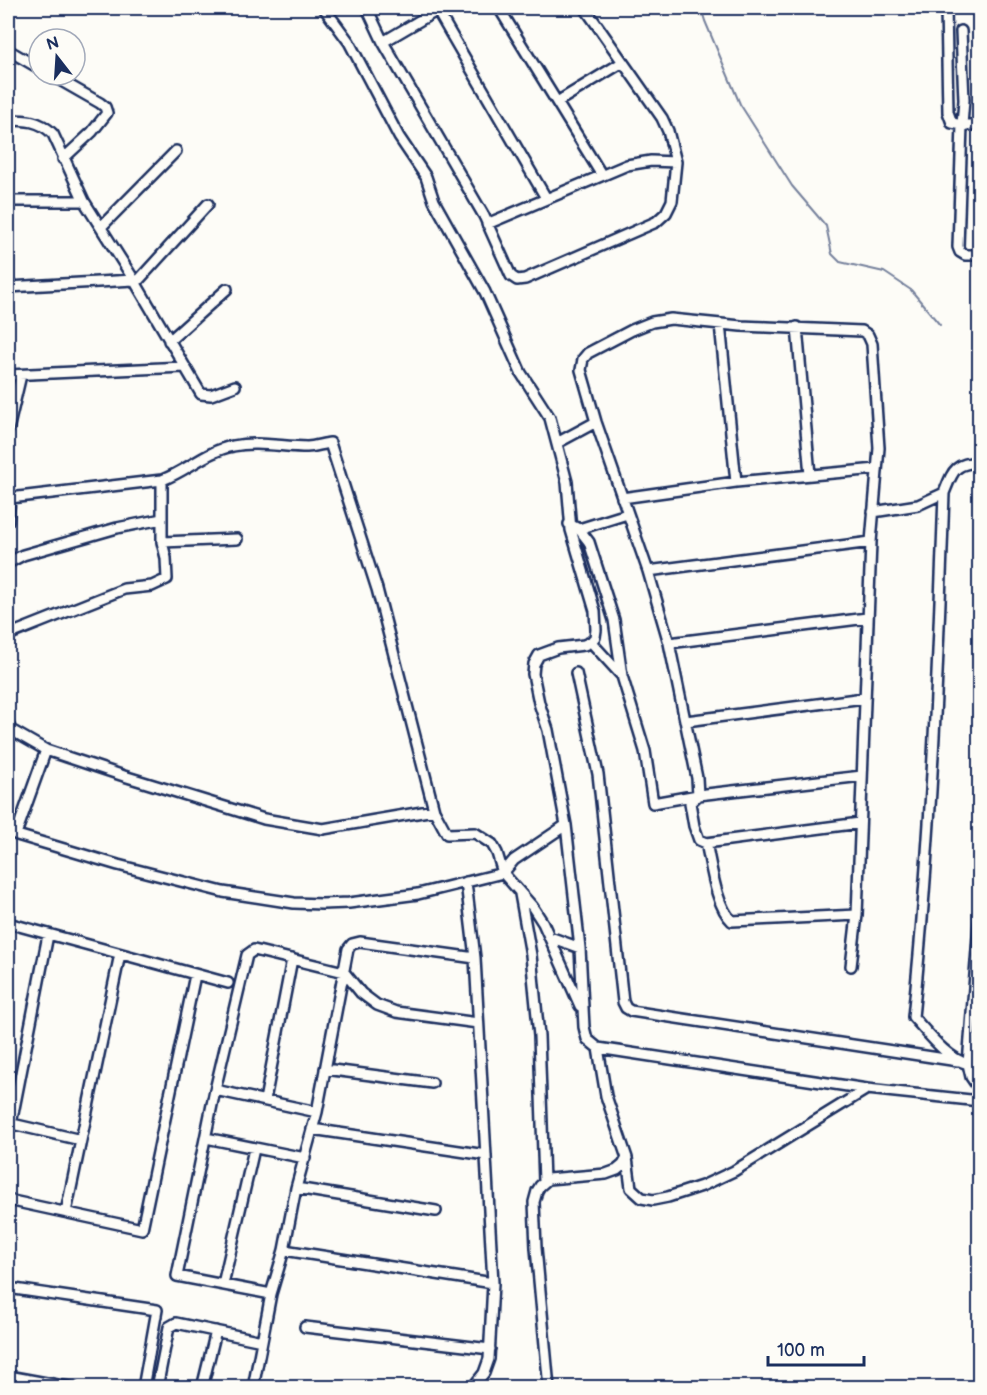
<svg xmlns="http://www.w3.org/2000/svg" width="987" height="1395" viewBox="0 0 987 1395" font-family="'Balsamiq Sans',sans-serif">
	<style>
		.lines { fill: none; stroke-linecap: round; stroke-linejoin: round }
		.stream { stroke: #76819c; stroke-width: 2 }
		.minor-casing { stroke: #1b2f5e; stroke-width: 14 }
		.minor { stroke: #fdfcf7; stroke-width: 9 }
	</style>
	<rect width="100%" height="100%" fill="#fdfcf7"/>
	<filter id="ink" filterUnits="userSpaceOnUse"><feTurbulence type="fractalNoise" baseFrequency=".0167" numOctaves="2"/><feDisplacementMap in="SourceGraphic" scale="12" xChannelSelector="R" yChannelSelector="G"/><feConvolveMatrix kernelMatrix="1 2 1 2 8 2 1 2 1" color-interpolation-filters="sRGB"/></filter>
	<g filter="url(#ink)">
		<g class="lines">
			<!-- stream -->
			<path class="stream" d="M701,8L705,21L740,104L792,186L826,226L832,254L840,262L884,272L911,290L940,325"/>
			<!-- minor casing -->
			<g class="minor-casing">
				<path id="minor" d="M324,8L349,42L399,137L426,177L434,201L485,292L521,373L550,418L567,482L571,530L595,611L596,630L595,637L591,642L584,645L558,648L539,655L534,664L533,674L539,703L548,730L566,825L580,948L584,1027L587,1039L598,1048L867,1089
					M367,8L383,42L484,216L511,276L517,280L525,279L656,222L666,213L672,201L676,162L668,131L662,118L585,8
					M499,8L601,174
					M946,8L948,112L952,123L962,125L958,247L960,252L965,255H980
					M437,10L546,198
					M961,31L964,100L962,125H980
					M383,42L441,8
					M8,50L39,68
					M51,75L100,103L105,107L107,113L92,132L63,159
					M557,102L623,62
					M8,120C25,120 40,120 53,134L84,201
					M8,201H84L134,280L201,394L211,395L235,386
					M487,224L627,165L651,161L676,162
					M101,227L176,151
					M136,283L208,204
					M8,287L134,280
					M720,324L736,482
					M797,327L810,475
					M169,341L227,289
					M8,375L184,367
					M8,430L21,375
					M557,443L596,422
					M980,462C954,463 953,471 944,493C938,668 931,843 913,1017C928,1033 946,1058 968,1064L971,1077L980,1090
					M162,480C187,471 206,451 233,446C257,441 283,447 307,447C314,447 322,444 330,443L377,589L434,810
					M8,486L10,498L8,521
					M622,498L736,482L877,469
					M873,512L918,505L944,493
					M569,524L579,529L589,542L614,620L622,676L645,751L653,803L698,795L862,776
					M579,529L627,514
					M162,542L237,539
					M8,563L23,555L117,528L162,519
					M648,571L871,542
					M8,635L124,589L152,586L167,579L166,558L162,542V480L10,498
					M591,642L622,676
					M669,643L867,618
					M576,673L598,774L623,1002L626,1008L631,1011L958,1061
					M686,721L864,698
					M8,724L11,730L46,750
					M8,830L17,835L118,865L223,892L294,903L322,904L349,903L418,894L503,873L514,860L566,825
					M16,834L46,750L124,776L264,819L323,829L434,810L447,834L475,833L492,844L497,853L503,873L532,906L543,923L580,1006
					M706,843C711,864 716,907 732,921L857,915
					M466,882L475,958L493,1283L489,1359L484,1373L472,1388
					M520,894L531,955L539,1036L544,1182
					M8,923L228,983
					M550,937L580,948
					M851,966L857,915L871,542L879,448L872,344L868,335L862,331L741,326L671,319L652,322L632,330L588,353L583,359L581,370L596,422L648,571L669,643L697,778L698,795L690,803L694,826L699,840L706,843L860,823
					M598,1048L606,1096L627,1158L631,1188L642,1198L653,1200L668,1197L702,1186L734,1171L867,1089L980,1101
					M968,1064L980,911
					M325,1069L432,1083
					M215,1090L317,1112
					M265,1100L292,959
					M8,1123L81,1140
					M11,1124L48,935
					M312,1129L486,1155
					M206,1138L305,1158
					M296,1188L436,1211
					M8,1200L142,1229L195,975
					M66,1212L120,954
					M284,1250L493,1283
					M223,1284L254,1149
					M8,1288L157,1310L143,1388
					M271,1294L177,1276L215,1090L247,955L254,950L344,972L361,993L377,1005L396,1012L478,1023
					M305,1327L490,1349
					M8,1376L74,1388
					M157,1388L169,1327L176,1323L262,1341
					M202,1388L216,1331
					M253,1388L271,1294L284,1250L296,1188L317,1112L348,949L352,944L360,942L475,958
					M549,1388L536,1248L534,1202L537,1191L540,1186L548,1179L606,1174L617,1170L623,1165L627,1158"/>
			</g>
			<!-- minor -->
			<use href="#minor" class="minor"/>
		</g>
	</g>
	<!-- margin -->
	<rect width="987" height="1395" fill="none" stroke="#fdfcf7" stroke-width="30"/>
	<rect x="15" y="15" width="957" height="1365" fill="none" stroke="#1b2f5e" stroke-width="2" filter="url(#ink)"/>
	<!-- north arrow -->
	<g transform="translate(57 57) rotate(343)"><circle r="28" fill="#fdfcf7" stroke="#a3aaba" stroke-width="1.5"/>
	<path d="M0-4.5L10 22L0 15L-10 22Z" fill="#1b2f5e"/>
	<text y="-9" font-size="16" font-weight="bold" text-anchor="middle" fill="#1b2f5e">N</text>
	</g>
	<!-- scale -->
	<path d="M768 1356v9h96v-9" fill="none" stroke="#1b2f5e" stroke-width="3"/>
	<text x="777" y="1356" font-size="18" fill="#1b2f5e" stroke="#fdfcf7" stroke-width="4.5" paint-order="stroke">100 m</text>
</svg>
